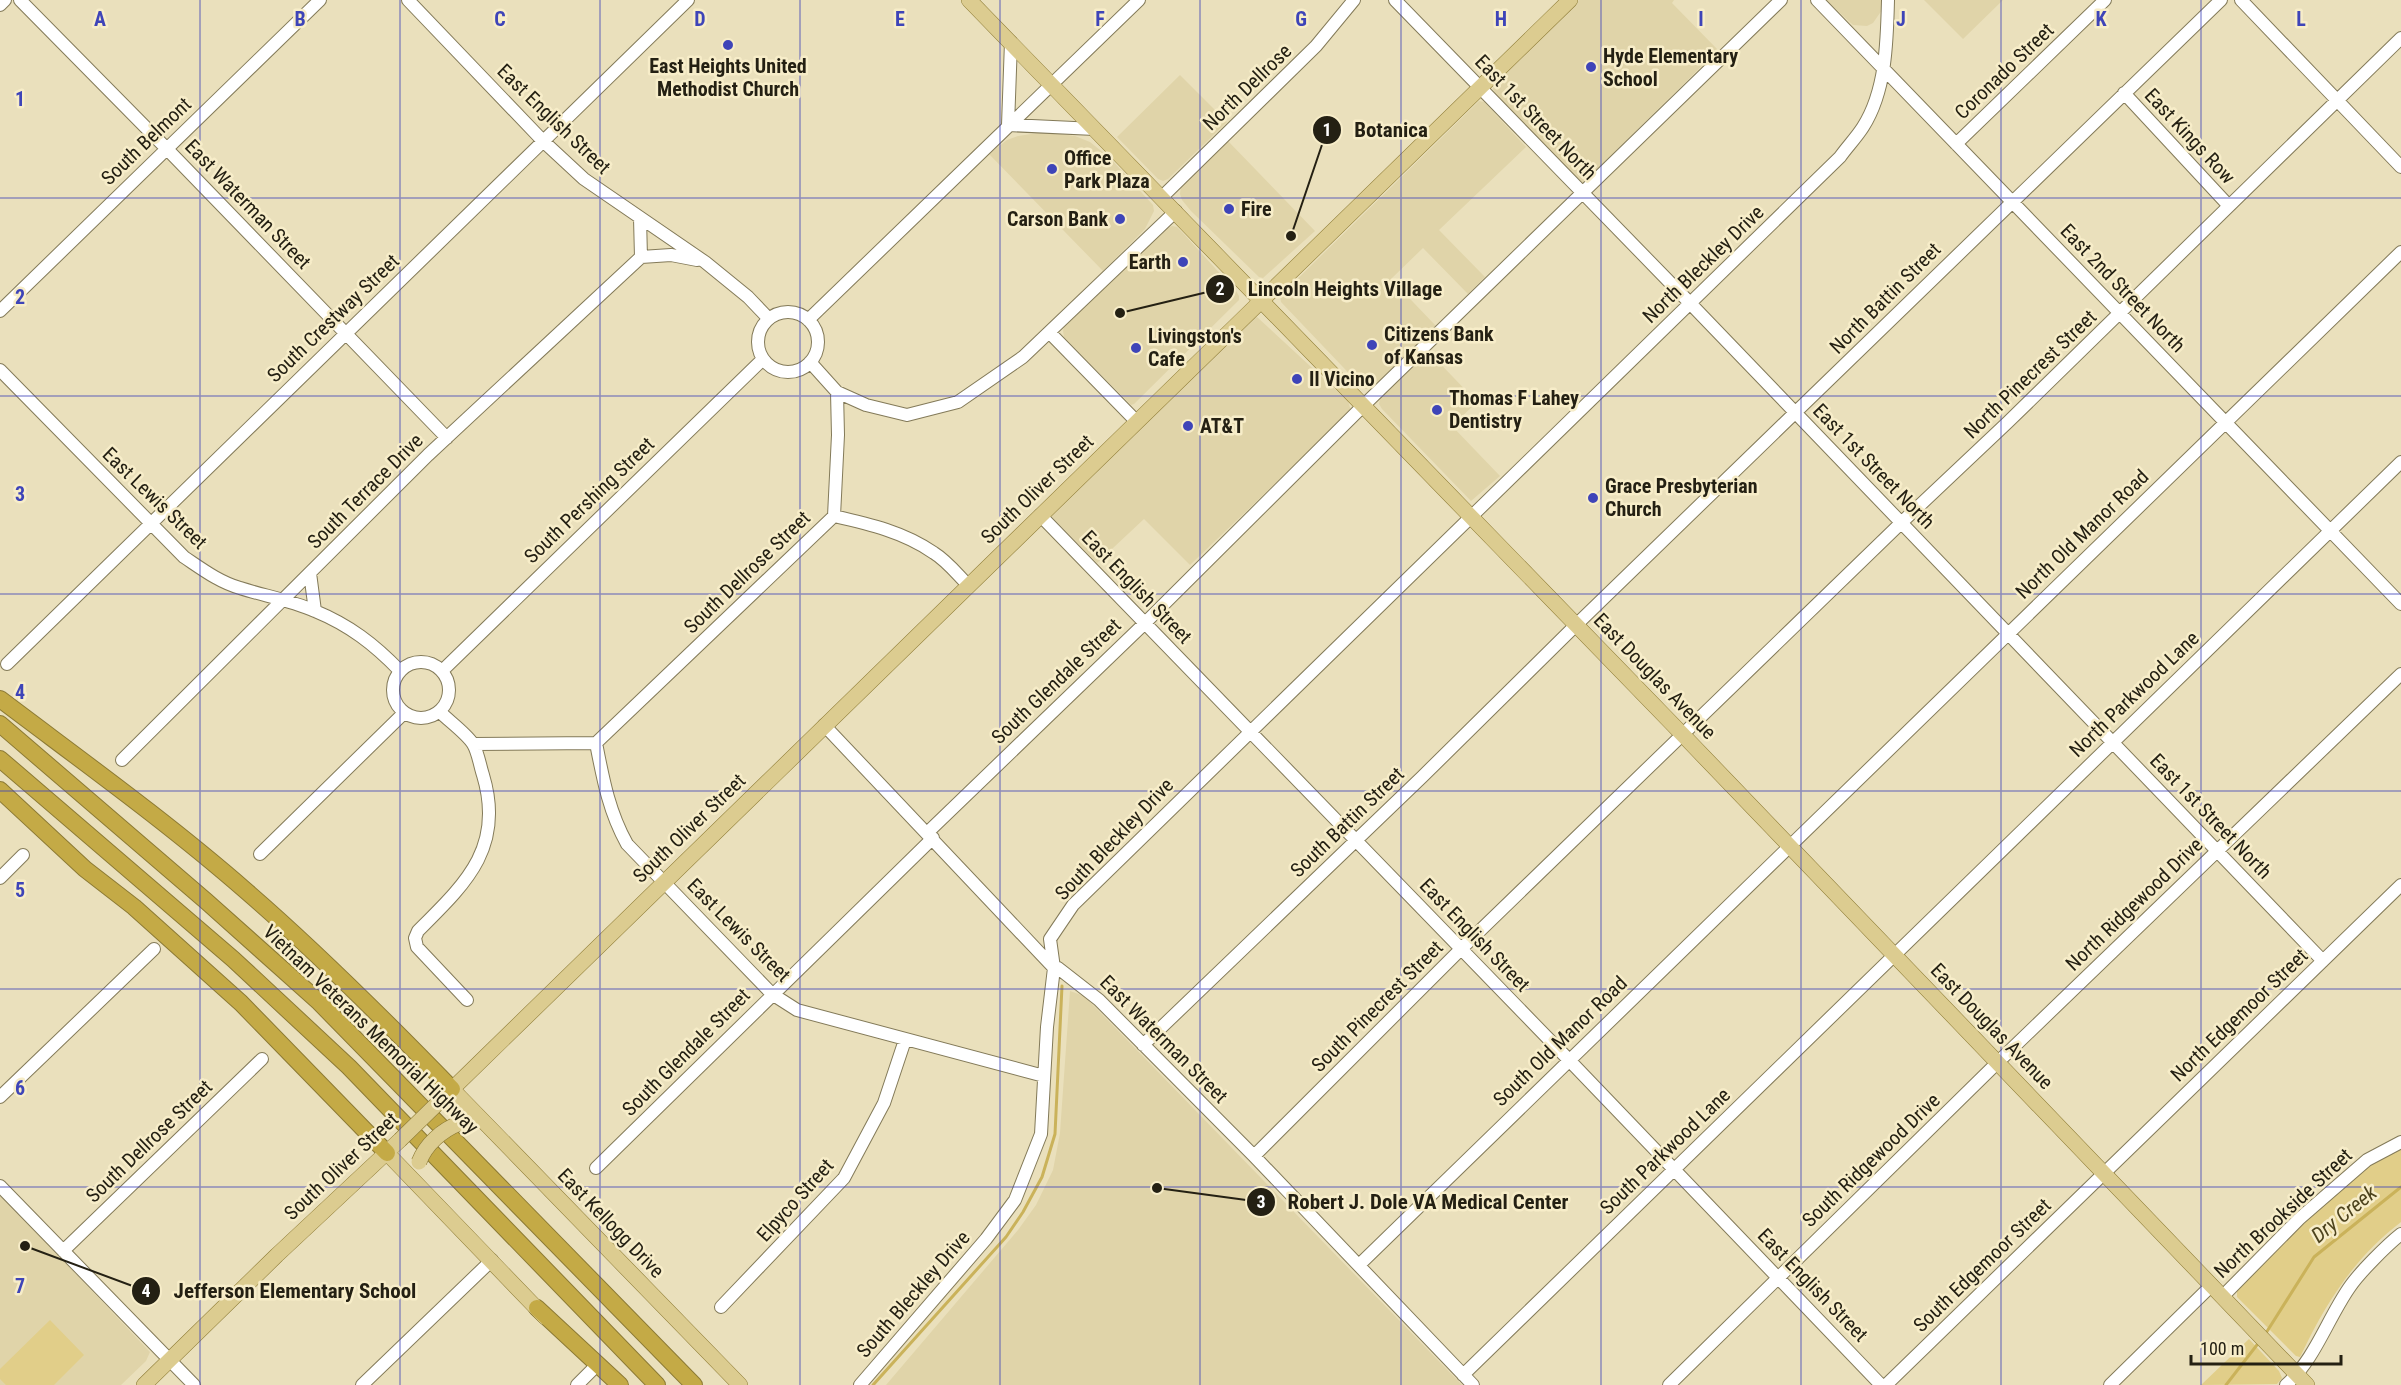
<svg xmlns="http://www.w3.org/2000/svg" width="2401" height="1385" viewBox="0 0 2401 1385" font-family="'Roboto Condensed',sans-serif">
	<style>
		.built { fill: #e0d4a9 }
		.green { fill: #e1ce89 }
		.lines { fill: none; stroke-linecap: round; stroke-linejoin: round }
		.stream { stroke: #cab25a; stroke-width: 3 }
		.minor-casing { stroke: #837a59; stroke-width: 14 }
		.major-casing { stroke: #8c7a34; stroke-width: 16 }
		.highway-casing { stroke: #8c7a34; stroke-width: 18 }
		.minor { stroke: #fff; stroke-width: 12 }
		.major { stroke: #dccc90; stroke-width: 15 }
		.highway { stroke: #c4aa46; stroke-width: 16 }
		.major-bridge-casing { stroke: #8c7a34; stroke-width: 16; stroke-linecap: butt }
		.major-bridge { stroke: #dccc90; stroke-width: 15 }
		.grid { fill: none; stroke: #3e44b8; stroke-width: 1.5; stroke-opacity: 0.55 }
		.poi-dot { fill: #3e44b8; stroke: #f7edc9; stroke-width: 2 }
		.labels { text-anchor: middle; stroke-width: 5; stroke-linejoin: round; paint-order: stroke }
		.poi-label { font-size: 20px; font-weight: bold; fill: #242013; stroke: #f7edc9; text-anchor: start }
		.street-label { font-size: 20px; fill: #242013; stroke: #f7edc9 }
		.water-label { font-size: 21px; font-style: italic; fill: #4d431d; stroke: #f7edc9 }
		.grid-label { font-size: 20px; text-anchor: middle; font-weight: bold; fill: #3e44b8; stroke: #f7edc9; stroke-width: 5; stroke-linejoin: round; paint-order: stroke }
		.leader { fill: none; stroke: #242013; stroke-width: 2 }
		.callout-dot { fill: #242013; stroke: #f7edc9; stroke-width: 2 }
		.mark-label { font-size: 18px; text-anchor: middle; font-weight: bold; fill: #fff }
		.callout-label { font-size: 21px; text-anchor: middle; font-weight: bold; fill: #242013; stroke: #f7edc9; stroke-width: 5; stroke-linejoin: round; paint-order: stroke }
	</style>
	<rect width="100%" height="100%" fill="#eae0bc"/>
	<!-- built -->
	<path class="built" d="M1579,0H1674L1672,3L1718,50L1584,182H1581L1496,95L1493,89L1497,80Z
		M1826,0H1882V10L1873,23L1867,26L1853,25Z
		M1924,0H2003L1963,39Z
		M1180,75L1227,122L1168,179L1163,181L1158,179L1117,137Z
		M1479,101L1484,102L1526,147L1439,230L1485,277L1468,294L1423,248L1391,279L1436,326L1378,382L1366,389L1362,387L1281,302L1280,296Z
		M1045,132L1075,136L1090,142L1110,158L1153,205L1154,211L1145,229L1103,271L989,154L1007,140L1018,136Z
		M1227,140L1315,231L1263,278L1259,277L1191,211L1182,200L1180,194L1181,186Z
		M1172,226L1177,227L1182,232L1236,291L1239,296V300L1134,404L1131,405L1064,337L1063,331L1064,327L1165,229Z
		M1257,317L1348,401L1351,411L1190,565L1144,519L1097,563L1052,517V514L1253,318Z
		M1429,352L1477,402L1452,426L1500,476L1471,501L1382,409L1379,404L1380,398Z
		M1070,991L1084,996L1096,1008L1462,1385H886L1018,1230L1036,1205L1053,1170L1060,1133Z
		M0,1194L150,1352L146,1361L121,1385H0Z"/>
	<!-- green -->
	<path class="green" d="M2401,1147V1222C2356,1256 2327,1301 2303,1351L2300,1357L2296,1356L2237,1297V1289L2330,1198L2378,1158Z
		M50,1320L84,1355L54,1385H6L0,1379V1369Z
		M2249,1339L2279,1371L2282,1378L2277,1384L2201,1385Z"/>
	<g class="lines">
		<!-- stream -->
		<path class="stream" d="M2266,1333L2314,1257L2401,1187
			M873,1385L1006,1237L1023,1212L1042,1177L1055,1134L1062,986
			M2226,1385L2260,1341"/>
		<!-- minor casing -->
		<g class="minor-casing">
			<path id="minor" d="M20,0L167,149L447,438
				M408,0L543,141L584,179L705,262L748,297L769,319
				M1395,0L1686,299L2323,961
				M1817,0L2401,604
				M2241,0L2401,167
				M0,5L5,0
				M1011,42L1008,125L1095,129
				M2124,93L2229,206
				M1956,144L2105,0
				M1162,197L1316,46L1354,0
				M640,218L641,257L671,255L697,260
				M0,311L320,0
				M758 342a30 30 0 1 1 60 0a30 30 0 1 1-60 0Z
				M808,320L1139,0
				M1049,332L1136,421
				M810,362L837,392
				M0,370L184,557C202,569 219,582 240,588C265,596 290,600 315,611C349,625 374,644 400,671
				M1040,515L1569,1060L1881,1385
				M834,516C869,524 904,532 934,553C947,561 957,574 968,585
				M310,573L315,611
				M393 690a28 28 0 1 1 56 0a28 28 0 1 1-56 0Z
				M7,664L688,0
				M443,670L763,359
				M440,712C449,721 467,734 473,744C478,752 480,766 483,775C505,848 465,884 418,931L415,938L417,947L467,1000
				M824,725L1054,968H1058L1099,1000L1254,1156L1473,1385
				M596,743C603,779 609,812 627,844L772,994L797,1010L1044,1076
				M473,744L596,743L834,516L838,435L837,392L866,405L907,415L958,402L1023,357L1176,211
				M122,760L428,455L641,257
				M927,833L1145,623L1364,405L1781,0
				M260,854L404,713
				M0,878L23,855
				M1143,1045L1422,777L1576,625L2221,0
				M0,1097L154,949
				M1254,1156L1461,949L1901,523L2008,422L2401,38
				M596,1168L933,838
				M0,1186L194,1385
				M63,1251L262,1059
				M1359,1265L2401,252
				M2223,1296L2299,1219L2367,1160L2401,1142
				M721,1307L844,1178L884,1103L905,1040
				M1463,1375L2401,462
				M362,1385L492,1260
				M577,1385L593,1369
				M860,1385L986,1239L1015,1200L1041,1134L1047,1027L1054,968L1050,939L1073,905L1840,157C1847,147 1856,138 1863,127C1886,91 1887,42 1888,0
				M1669,1385L1997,1063L2401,674
				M1886,1385L2401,885
				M2110,1385L2212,1285
				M2286,1385C2315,1359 2327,1320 2349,1288C2359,1273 2387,1245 2401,1234"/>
		</g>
		<!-- major casing -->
		<g class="major-casing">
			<path id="major" d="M969,0L1683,735L2307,1385
				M452,1089L740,1385
				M444,1097L1570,0
				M387,1153L545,1317
				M144,1385L277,1255L400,1140"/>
		</g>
		<!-- highway casing -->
		<g class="highway-casing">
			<path id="highway" d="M0,699C82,761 167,822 245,890C318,953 385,1020 452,1089
				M0,724L206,901L318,1001L694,1385
				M0,759L233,959L349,1067L657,1385
				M0,790L85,869L134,907L241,1003L387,1153
				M537,1308L620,1385"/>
		</g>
		<!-- minor -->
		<use href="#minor" class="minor"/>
		<!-- major -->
		<use href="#major" class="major"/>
		<!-- highway -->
		<use href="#highway" class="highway"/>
		<!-- major-bridge casing -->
		<g class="major-bridge-casing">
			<path id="major-bridge" d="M400,1140L442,1099
				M419,1162C426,1144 442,1130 460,1123"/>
		</g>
		<!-- major-bridge -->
		<use href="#major-bridge" class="major-bridge"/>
	</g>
	<!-- grid -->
	<path class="grid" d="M200,0V1385M400,0V1385M600,0V1385M800,0V1385M1000,0V1385M1200,0V1385M1401,0V1385M1601,0V1385M1801,0V1385M2001,0V1385M2201,0V1385M0,198H2401M0,396H2401M0,594H2401M0,791H2401M0,989H2401M0,1187H2401"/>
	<!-- markers -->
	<g class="poi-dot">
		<circle cx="728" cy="45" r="6"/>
		<circle cx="1591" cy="67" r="6"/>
		<circle cx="1052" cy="169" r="6"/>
		<circle cx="1229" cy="209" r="6"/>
		<circle cx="1120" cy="219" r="6"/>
		<circle cx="1183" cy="262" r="6"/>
		<circle cx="1372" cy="345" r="6"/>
		<circle cx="1136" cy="348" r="6"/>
		<circle cx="1297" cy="379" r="6"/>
		<circle cx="1437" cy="410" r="6"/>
		<circle cx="1188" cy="426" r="6"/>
		<circle cx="1593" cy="498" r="6"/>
	</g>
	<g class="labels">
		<!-- poi labels -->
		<g class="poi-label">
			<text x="1603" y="63">Hyde Elementary<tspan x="1603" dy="23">School</tspan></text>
			<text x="728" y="73" text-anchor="middle">East Heights United<tspan x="728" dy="23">Methodist Church</tspan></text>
			<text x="1064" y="165">Office<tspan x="1064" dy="23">Park Plaza</tspan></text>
			<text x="1241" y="216">Fire</text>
			<text x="1108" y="226" text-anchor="end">Carson Bank</text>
			<text x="1171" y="269" text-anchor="end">Earth</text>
			<text x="1384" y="341">Citizens Bank<tspan x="1384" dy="23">of Kansas</tspan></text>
			<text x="1148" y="343">Livingston's<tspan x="1148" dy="23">Cafe</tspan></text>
			<text x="1309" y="386">Il Vicino</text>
			<text x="1449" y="405">Thomas F Lahey<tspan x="1449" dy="23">Dentistry</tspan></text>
			<text x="1200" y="433">AT&amp;T</text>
			<text x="1605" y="493">Grace Presbyterian<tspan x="1605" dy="23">Church</tspan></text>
		</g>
		<!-- street labels -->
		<g class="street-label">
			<text transform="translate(2004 71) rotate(-44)" y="7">Coronado Street</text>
			<text transform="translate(1247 87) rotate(-44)" y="7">North Dellrose</text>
			<text transform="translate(1536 117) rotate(46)" y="7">East 1st Street North</text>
			<text transform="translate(554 119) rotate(44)" y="7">East English Street</text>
			<text transform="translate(2190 136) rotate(47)" y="7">East Kings Row</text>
			<text transform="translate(146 141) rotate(-44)" y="7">South Belmont</text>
			<text transform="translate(248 204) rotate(46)" y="7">East Waterman Street</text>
			<text transform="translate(1703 264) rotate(-44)" y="7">North Bleckley Drive</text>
			<text transform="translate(2123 288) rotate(46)" y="7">East 2nd Street North</text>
			<text transform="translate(1885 298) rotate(-45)" y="7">North Battin Street</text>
			<text transform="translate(333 318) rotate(-44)" y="7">South Crestway Street</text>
			<text transform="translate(2030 374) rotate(-44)" y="7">North Pinecrest Street</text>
			<text transform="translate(1874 466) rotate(46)" y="7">East 1st Street North</text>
			<text transform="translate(1037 489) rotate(-44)" y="7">South Oliver Street</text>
			<text transform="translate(365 491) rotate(-45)" y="7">South Terrace Drive</text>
			<text transform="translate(155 498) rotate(44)" y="7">East Lewis Street</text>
			<text transform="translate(589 500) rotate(-44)" y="7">South Pershing Street</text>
			<text transform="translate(2082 534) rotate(-44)" y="7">North Old Manor Road</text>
			<text transform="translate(747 572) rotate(-44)" y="7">South Dellrose Street</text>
			<text transform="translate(1137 587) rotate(46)" y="7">East English Street</text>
			<text transform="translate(1655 676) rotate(46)" y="7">East Douglas Avenue</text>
			<text transform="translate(1056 681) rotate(-44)" y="7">South Glendale Street</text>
			<text transform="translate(2134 694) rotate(-44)" y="7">North Parkwood Lane</text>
			<text transform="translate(2211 816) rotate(46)" y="7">East 1st Street North</text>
			<text transform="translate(1347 822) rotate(-44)" y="7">South Battin Street</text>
			<text transform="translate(689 828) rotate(-44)" y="7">South Oliver Street</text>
			<text transform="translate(1114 839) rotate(-46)" y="7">South Bleckley Drive</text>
			<text transform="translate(2134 904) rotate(-44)" y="7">North Ridgewood Drive</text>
			<text transform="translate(739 930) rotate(45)" y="7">East Lewis Street</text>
			<text transform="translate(1475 935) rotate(46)" y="7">East English Street</text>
			<text transform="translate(1377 1006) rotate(-45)" y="7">South Pinecrest Street</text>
			<text transform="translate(2239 1015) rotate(-44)" y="7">North Edgemoor Street</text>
			<text transform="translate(1992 1026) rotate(46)" y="7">East Douglas Avenue</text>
			<text transform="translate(371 1029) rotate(44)" y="7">Vietnam Veterans Memorial Highway</text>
			<text transform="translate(1164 1039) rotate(45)" y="7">East Waterman Street</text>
			<text transform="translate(1560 1041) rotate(-44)" y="7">South Old Manor Road</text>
			<text transform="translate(686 1052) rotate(-45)" y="7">South Glendale Street</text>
			<text transform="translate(149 1141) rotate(-44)" y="7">South Dellrose Street</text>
			<text transform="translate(1665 1151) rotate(-44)" y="7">South Parkwood Lane</text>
			<text transform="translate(1871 1160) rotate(-44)" y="7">South Ridgewood Drive</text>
			<text transform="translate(341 1166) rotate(-43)" y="7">South Oliver Street</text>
			<text transform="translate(795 1200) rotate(-48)" y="7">Elpyco Street</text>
			<text transform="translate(2283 1213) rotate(-43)" y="7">North Brookside Street</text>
			<text transform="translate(611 1223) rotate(46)" y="7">East Kellogg Drive</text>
			<text transform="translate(1982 1265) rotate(-44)" y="7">South Edgemoor Street</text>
			<text transform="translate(1813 1285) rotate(46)" y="7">East English Street</text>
			<text transform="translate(913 1294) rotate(-49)" y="7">South Bleckley Drive</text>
		</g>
		<!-- water labels -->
		<g class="water-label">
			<text transform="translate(2344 1214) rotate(-39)" y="7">Dry Creek</text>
		</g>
	</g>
	<g class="grid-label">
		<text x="100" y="26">A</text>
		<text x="300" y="26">B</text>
		<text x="500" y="26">C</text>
		<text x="700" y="26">D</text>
		<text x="900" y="26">E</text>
		<text x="1100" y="26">F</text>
		<text x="1301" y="26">G</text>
		<text x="1501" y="26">H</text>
		<text x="1701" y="26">I</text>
		<text x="1901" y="26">J</text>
		<text x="2101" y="26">K</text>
		<text x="2301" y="26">L</text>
		<text x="20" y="106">1</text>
		<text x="20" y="304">2</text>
		<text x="20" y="501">3</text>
		<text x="20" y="699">4</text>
		<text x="20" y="897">5</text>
		<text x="20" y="1095">6</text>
		<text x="20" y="1293">7</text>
	</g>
	<!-- callouts -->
	<path class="leader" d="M1291 236L1327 130M1120 313L1220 289M1157 1188L1261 1202M25 1246L146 1291"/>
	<g class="callout-dot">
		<circle cx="1291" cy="236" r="6"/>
		<circle cx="1120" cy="313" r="6"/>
		<circle cx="1157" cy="1188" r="6"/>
		<circle cx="25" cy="1246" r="6"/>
		<circle cx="1327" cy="130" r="15"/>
		<circle cx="1220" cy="289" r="15"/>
		<circle cx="1261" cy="1202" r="15"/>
		<circle cx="146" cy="1291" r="15"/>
	</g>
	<g class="mark-label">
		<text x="1327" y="136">1</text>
		<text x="1220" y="295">2</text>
		<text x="1261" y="1208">3</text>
		<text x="146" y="1297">4</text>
	</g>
	<g class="callout-label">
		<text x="1391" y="137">Botanica</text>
		<text x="1345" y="296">Lincoln Heights Village</text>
		<text x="1428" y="1209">Robert J. Dole VA Medical Center</text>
		<text x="295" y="1298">Jefferson Elementary School</text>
	</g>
	<!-- scale -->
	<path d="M2191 1355v9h150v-9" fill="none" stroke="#242013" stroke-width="3"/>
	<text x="2200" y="1355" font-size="18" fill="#242013" stroke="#f7edc9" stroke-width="4.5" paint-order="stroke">100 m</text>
</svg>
